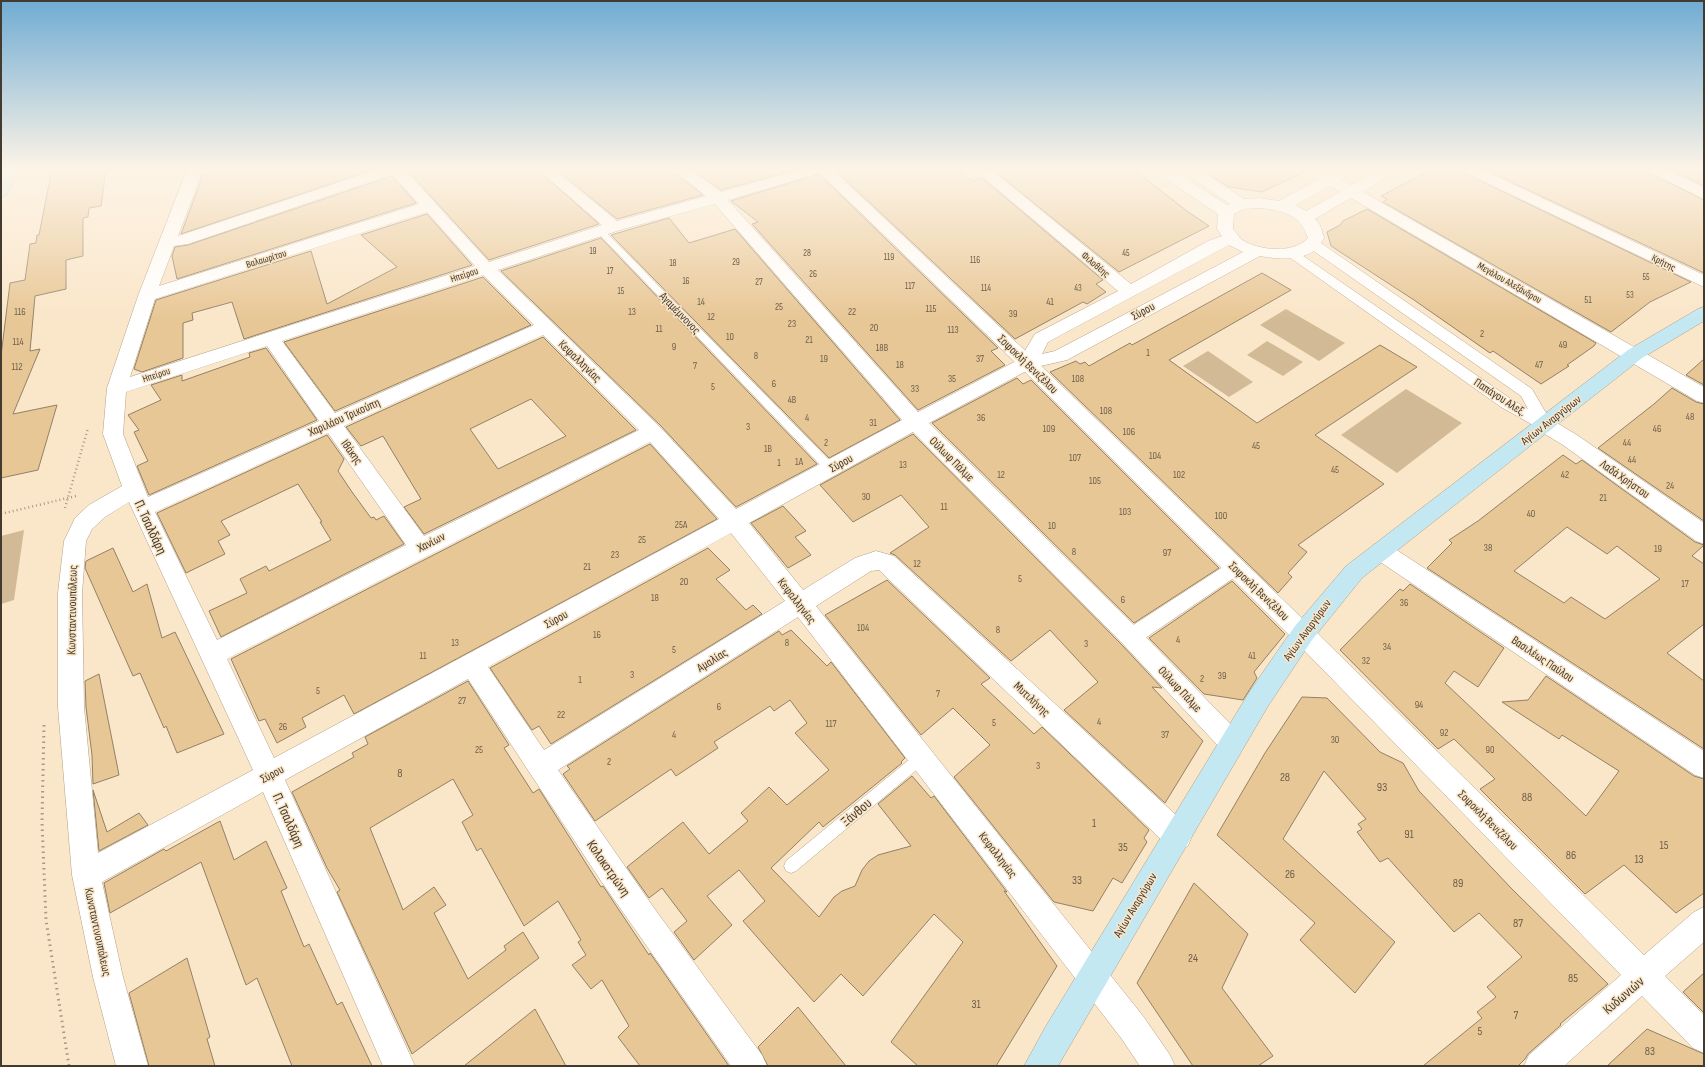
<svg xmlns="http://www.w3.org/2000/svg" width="1705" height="1067" viewBox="0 0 1705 1067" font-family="'Sofia Sans Condensed',sans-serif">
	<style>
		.green { fill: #d3ba96 }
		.building { fill: #e8c796; stroke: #938167; fill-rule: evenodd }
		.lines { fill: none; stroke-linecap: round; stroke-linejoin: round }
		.service-casing { stroke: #b4a186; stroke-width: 1 }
		.pedestrian-casing { stroke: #b4a186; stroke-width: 1 }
		.minor-casing { stroke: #b4a186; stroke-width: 1 }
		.tertiary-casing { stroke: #b4a186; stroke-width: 1 }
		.secondary-casing { stroke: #b4a186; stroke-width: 1 }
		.path-far1 { stroke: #a79984; stroke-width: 2.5; stroke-dasharray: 1 3; stroke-linecap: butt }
		.path { stroke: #a79984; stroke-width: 3; stroke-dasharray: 1.5 4; stroke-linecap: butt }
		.service { fill: #fff; fill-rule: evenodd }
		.pedestrian { fill: #fff; fill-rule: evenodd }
		.minor { fill: #fff; fill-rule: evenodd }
		.tertiary { fill: #fff; fill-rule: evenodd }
		.secondary { fill: #c4e8f2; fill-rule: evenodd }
		.labels { text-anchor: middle; stroke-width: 3; stroke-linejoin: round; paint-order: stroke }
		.far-number-label { font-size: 9px; fill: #6c5e4a }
		.far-street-label { font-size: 10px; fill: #433b30; stroke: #fae6c9 }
		.number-label { font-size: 10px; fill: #6c5e4a }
		.street-label { font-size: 12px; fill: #433b30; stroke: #fae6c9 }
		.near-number-label { font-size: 12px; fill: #6c5e4a }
		.near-street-label { font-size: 14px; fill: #433b30; stroke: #fae6c9 }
	</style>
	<rect width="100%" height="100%" fill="#fae6c9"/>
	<!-- green -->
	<path class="green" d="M1286,309L1345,343L1319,361L1260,325Z
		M1267,341L1303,362L1283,376L1247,355Z
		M1208,351L1253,382L1229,397L1183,366Z
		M1406,389L1462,423L1397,473L1341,435Z
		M24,530L14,600L1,604V536Z"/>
	<!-- building -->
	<path class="building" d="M63,170H106L101,206L89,208L88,217L83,218V256L66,260V289L35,296L30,351L40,349L13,414L57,405L38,470L1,478V356L10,283L25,280L30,244L36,243L37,235H39L51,174L63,171Z
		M223,170H372L181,234L203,175Z
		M407,170H538L599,224L489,260Z
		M557,170H674L676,174L703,195L617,219Z
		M693,170H795L721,190Z
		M835,170H959L972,181L982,178L1103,280L1096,284L1106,292L1087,304L1083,302L1015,339Z
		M1012,170H1134L1187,211L1209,226L1119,272L998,174Z
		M1202,170H1306V171L1262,192L1229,187Z
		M1431,170H1463L1466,174L1691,282L1650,302L1611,332L1383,202L1387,199L1381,196Z
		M1486,170H1648L1651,174L1704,200V273Z
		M1671,170H1704V186Z
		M819,174L998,348L991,351L1005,365L918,410L752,224L758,222L731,201Z
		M392,176L416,203L177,279L172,256L175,247L188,245Z
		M1367,209L1596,343L1594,346L1567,365L1569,366L1541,384L1493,351L1490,353L1414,300L1331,246L1327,232L1340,225L1343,221Z
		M427,214L472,265L244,339L232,302L192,313L193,320L183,323V358L142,372L134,369L156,300L311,251L327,304L397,267L361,235Z
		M669,218L689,243L735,229L900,420L829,458L611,235Z
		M601,238L817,464L736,507L661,426L501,271Z
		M1262,273L1291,290L1169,360L1257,423L1380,345L1417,367L1315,435L1384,484L1298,545L1307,552L1288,573L1292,577L1278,593L1050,372L1076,361L1080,364L1085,362L1089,366L1130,343L1132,345Z
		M483,277L531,325L335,411L284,342Z
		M543,337L636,430L424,534L404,507L421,499L383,436L361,446L346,427ZM531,399L566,436L498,469L470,429Z
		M266,348L317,420L149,495L137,466L148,461L134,432L139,430L128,415L161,400L151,385L182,375V381L250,357L249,353Z
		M1704,359V385L1686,375Z
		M1017,378L1023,384L1031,380L1219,568L1134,623L932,423Z
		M1672,388L1696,402L1704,404V521L1598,448L1654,404Z
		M913,434L1122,645L1162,688L1152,687L1203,741L1165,803L1064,710L1098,682L1050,630L1011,661L895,555L890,553L929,527L901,495L853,522L820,485Z
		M327,435L344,459L338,471L352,492L371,518L374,517L376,520L384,516L404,544L221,637L209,611L247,593L240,579L266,566L269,571L331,540L320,522H322L298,484L221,521L230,535L218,541L225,554L186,573L157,513Z
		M650,444L717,519L354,714L344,695L302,718L306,727L277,743L265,719L259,721L231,659Z
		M1563,455L1576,464L1582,460L1695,542L1704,545L1692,556L1704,564V624L1667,653L1704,681V749L1427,568L1452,543L1449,540L1478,521ZM1567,527L1607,554L1617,546L1660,579L1605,619L1571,597L1564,603L1514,571Z
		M783,506L806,531L795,537L811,555L788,568L751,523Z
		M113,548L133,592L147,584L162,638L175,632L224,734L177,753L166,726L164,728L140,673L133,676L85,568L86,561Z
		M708,548L730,570L716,579L746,610L753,605L762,614L551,744L539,726L532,730L490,668Z
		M887,580L990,678L981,684L1034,734L1042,727L1149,830L1144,838L1147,842L1122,883L1113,878L1093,911L1054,902L954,777L990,745L953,708L921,735L825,615Z
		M1232,581L1285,634L1254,672L1257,678L1243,700L1204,694L1149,638Z
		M1410,584L1504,648L1478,687L1454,671L1445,683L1586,816L1619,771L1562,735L1559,739L1502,702L1528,700L1546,676L1694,776L1704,779V893L1676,913L1624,865L1585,894L1480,789L1495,779L1454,739L1438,749L1340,650L1400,589L1403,591Z
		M791,630L827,666L831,662L905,758L901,762L902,763L823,827L819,822L771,868L819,917L834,897L842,891L855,886L862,870L869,861L878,855L911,846L878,804L912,776L931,798L934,796L1007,892L1004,891L1057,966L996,1066H918L891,1042L963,942L934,914L863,996L841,974L814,1002L743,921L765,901L739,870L707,896L732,925L694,960L674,932L687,921L662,888L649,898L627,867L683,822L709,854L748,821L741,813L769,787L787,805L829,770L795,733L807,723L790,700L774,711L770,706L714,742L718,748L676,776L671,769L595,821L563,774L570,769L567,766L779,631L782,635Z
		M99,674L119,775L93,784L92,755L86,707L85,681Z
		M468,681L509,745L504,748L533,793L539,789L601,887L603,886L649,955L650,953L729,1066H640L618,1037L629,1026L602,980L591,989L572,965L586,955L578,942L581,940L558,901L524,926L481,848L477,851L462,822L473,815L453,779L370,828L403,910L434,887L446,905L434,913L468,979L506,950L504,946L523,932L539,958L412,1054L337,892L340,890L327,868L292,792L354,757L352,753L368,744L365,737Z
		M1302,697L1327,698L1380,752L1403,763L1419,791L1512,889L1608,984L1560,1024L1561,1025L1528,1054L1525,1059L1518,1066H1423L1482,1018L1477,1012L1496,997L1487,987L1522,957L1479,913L1454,932L1388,858L1380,862L1357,832L1362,829L1358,824L1366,819L1324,771L1283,839L1395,942L1355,993L1300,940L1315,923L1217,835L1265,753Z
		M93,790L107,832L139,813L148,825L99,851Z
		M220,821L234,860L266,841L287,888L281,891L304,947L309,944L337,1005L342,1002L372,1066H292L257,978L246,985L201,862L110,913L104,883L164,849L166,851Z
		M1194,883L1248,934L1222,988L1273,1056L1258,1066H1193L1137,983Z
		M187,958L210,1037L207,1039L215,1066H149L129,993Z
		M1704,973V1013L1683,992Z
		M798,1007L846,1066H768L758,1047Z
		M535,1009L566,1066H464Z
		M1647,1029L1704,1054V1066H1607Z"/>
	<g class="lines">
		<!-- service casing -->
		<g class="service-casing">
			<path id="service" d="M605,226H611V230L606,232L835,466L836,469L835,472H827L598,233V229Z
				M921,752L926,754L928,758L926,762L796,871L791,873L786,871L784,866L786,861L916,754Z"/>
		</g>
		<!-- pedestrian casing -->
		<g class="pedestrian-casing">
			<path id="pedestrian" d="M1313,240L1318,241L1532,389L1553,425L1550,429L1545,430L1540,429L1501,407L1285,254L1291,250L1296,251L1511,399L1528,409L1521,396L1308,247L1307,244L1308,241Z
				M1235,561L1241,563L1244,568L1241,573L1138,643L1131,645L1124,643L1122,637L1124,631L1229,563Z"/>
		</g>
		<!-- minor casing -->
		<g class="minor-casing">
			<path id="minor" d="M187,170H203L178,236L376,170H405L489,262L602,225L539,170H555L617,221L706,196L677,173L675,170H691L721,192L799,170H821L819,173L728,200L918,412L1020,359L1035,334L1118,291L983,177L980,174L983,171H993L1131,284L1208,241L1222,236L1217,229L1218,214L1157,173L1155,170H1172L1227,205L1230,204L1185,173L1183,170H1200L1244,199L1260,198L1279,201L1319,179L1309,173L1307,170H1324L1330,173L1336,170H1354L1352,173L1341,179L1351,185L1379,170H1396L1394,173L1363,192L1704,387V403L1697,401L1351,198L1315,219L1320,225L1324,238C1322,242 1318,248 1314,251C1300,261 1276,259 1260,256L1067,360L1032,368L929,423L1139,630L1240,734L1244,742L1240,750L1231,754L1222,750L1123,644L913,432L749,523L803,590L855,558L876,551L894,556L1188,826L1192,836L1188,846L1178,850L1168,846L879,570L871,571L816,606L1143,1016L1170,1055L1175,1066H1140L1121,1038L798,617L558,770L654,908L762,1055L767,1066H731L599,878L468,679L285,780L415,1066H383L263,792L102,882L123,977L148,1066H116L93,977L72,875L58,707V593L64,541L75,518L89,505L122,486L103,434L107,388L138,296ZM392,174L419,204L159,286L174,246L188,244ZM1330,186L1340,192L1306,211L1295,205ZM715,204L902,420L736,509L660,427L498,270L620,230ZM1260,208C1282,210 1301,214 1308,238C1294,254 1258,251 1241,239C1238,236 1236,232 1233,229L1234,214L1244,209ZM427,212L475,266L130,377L155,299ZM1229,245L1243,252L1055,351L1042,354L1048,342ZM483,275L534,325L335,413L282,341ZM543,335L639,430L424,536L344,426ZM267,346L319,421L148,497L123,434L126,392ZM328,433L406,545L217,640L155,512ZM650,442L719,519L274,758L227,659ZM129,502L253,770L98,853L84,707L82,593L86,541L92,529L105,517ZM731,533L785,601L544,750L488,667Z
				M1464,170H1483L1704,275V287L1467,173Z
				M1649,170H1668L1704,188V199L1652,173Z
				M1545,418L1552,420L1577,435L1704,523V544L1696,541L1563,445L1538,430L1535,425L1538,420Z
				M1381,542L1389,545L1704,751V778L1695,775L1373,557L1370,551L1373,545Z
				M1302,623L1310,626L1644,955L1694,912L1704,907V942L1665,976L1704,1015V1053L1693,1048L1642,996L1564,1066H1524L1529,1055L1621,975L1294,640L1290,633L1294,626Z"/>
		</g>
		<!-- tertiary casing -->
		<g class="tertiary-casing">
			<path id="tertiary" d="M817,170H833L1034,359L1310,626L1314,633L1310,640L1302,643L1294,640L1020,367Z"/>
		</g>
		<!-- secondary casing -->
		<g class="secondary-casing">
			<path id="secondary" d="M1,170H17L7,195L1,197Z
				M1704,307V321L1642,358L1362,578L1312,640L1268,706L1058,1066H1024L1046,1026L1250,691L1295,626L1346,566L1628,350L1698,309Z"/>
		</g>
		<!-- path-far1 -->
		<path class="path-far1" d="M65,508L88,428
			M1,514L76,496"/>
		<!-- path -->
		<path class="path" d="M44,725L42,822L46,920L69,1066"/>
		<!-- service -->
		<use href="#service" class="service"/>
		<!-- pedestrian -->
		<use href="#pedestrian" class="pedestrian"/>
		<!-- minor -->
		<use href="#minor" class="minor"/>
		<!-- tertiary -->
		<use href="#tertiary" class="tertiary"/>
		<!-- secondary -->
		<use href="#secondary" class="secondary"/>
	</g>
	<!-- sky -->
	<linearGradient id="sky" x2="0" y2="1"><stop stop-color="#70acd3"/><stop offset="0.53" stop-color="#fdf4e7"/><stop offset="1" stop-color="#fdf4e7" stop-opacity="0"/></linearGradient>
	<rect width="1705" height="319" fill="url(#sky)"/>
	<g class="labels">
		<!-- far-number labels -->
		<g class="far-number-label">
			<text x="593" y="254">19</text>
			<text x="807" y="256">28</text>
			<text x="1126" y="256">45</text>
			<text x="889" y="260">119</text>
			<text x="975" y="263">116</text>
			<text x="736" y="265">29</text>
			<text x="673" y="266">18</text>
			<text x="610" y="274">17</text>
			<text x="813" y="277">26</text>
			<text x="1646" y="280">55</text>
			<text x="686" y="284">16</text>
			<text x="759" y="285">27</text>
			<text x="910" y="289">117</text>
			<text x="986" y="291">114</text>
			<text x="1078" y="291">43</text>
			<text x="621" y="294">15</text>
			<text x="1630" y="298">53</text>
		</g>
		<!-- far-street labels -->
		<g class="far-street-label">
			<text transform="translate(266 258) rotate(-17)" y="4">Βαλαωρίτου</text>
			<text transform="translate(1664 262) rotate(26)" y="4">Κρήτης</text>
			<text transform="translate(1096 264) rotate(40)" y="4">Φιλοθέης</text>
			<text transform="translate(464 274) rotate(-18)" y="4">Ηπείρου</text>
			<text transform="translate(1510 282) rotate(30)" y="4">Μεγάλου Αλεξάνδρου</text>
			<text transform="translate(156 374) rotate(-18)" y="4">Ηπείρου</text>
		</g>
		<!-- number labels -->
		<g class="number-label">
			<text x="1588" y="303">51</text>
			<text x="701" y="305">14</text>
			<text x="1050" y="305">41</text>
			<text x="779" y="310">25</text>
			<text x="931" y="312">115</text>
			<text x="20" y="315">116</text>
			<text x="632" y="315">13</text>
			<text x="852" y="315">22</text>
			<text x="1013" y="317">39</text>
			<text x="711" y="320">12</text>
			<text x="792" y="327">23</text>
			<text x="874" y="331">20</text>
			<text x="659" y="332">11</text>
			<text x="953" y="333">113</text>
			<text x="1482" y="337">2</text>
			<text x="730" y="340">10</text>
			<text x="809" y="343">21</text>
			<text x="18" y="345">114</text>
			<text x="1563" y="348">49</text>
			<text x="674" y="350">9</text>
			<text x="882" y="351">18Β</text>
			<text x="1148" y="356">1</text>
			<text x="756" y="359">8</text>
			<text x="824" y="362">19</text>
			<text x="980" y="362">37</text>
			<text x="900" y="368">18</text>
			<text x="1539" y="368">47</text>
			<text x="695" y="369">7</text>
			<text x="17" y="370">112</text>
			<text x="952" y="382">35</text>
			<text x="1078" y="382">108</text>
			<text x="774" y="387">6</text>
			<text x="713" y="390">5</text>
			<text x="915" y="392">33</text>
			<text x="792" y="403">4Β</text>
			<text x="1106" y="414">108</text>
			<text x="1690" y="420">48</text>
			<text x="807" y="421">4</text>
			<text x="981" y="421">36</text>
			<text x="873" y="426">31</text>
			<text x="748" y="430">3</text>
			<text x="1049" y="432">109</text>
			<text x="1657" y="432">46</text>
			<text x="1129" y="435">106</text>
			<text x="826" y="446">2</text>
			<text x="1627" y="446">44</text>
			<text x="1256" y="449">45</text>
			<text x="768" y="452">1Β</text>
			<text x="1155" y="459">104</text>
			<text x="1075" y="461">107</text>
			<text x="1632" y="463">44</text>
			<text x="799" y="465">1Α</text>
			<text x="779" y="466">1</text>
			<text x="903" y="468">13</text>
			<text x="1335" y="473">45</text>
			<text x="1001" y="478">12</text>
			<text x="1179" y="478">102</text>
			<text x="1565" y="478">42</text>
			<text x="1095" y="484">105</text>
			<text x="1670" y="489">24</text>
			<text x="866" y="500">30</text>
			<text x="1603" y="501">21</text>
			<text x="944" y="510">11</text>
			<text x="1125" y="515">103</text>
			<text x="1531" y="517">40</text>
			<text x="1221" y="519">100</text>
			<text x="681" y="528">25Α</text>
			<text x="1052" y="529">10</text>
			<text x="642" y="543">25</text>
			<text x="1488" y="551">38</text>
			<text x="1658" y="552">19</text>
			<text x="1074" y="555">8</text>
			<text x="1167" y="556">97</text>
			<text x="615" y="558">23</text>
			<text x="917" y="567">12</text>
			<text x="587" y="570">21</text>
			<text x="1020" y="582">5</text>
			<text x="684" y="585">20</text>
			<text x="1685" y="587">17</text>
			<text x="655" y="601">18</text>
			<text x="1123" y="603">6</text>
			<text x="1404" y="606">36</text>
			<text x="863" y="631">104</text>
			<text x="998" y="633">8</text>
			<text x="597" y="638">16</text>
			<text x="1178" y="643">4</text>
			<text x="455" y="646">13</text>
			<text x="787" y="646">8</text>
			<text x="1086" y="647">3</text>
			<text x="1387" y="650">34</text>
			<text x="674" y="653">5</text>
			<text x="423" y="659">11</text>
			<text x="1252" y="659">41</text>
			<text x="1366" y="664">32</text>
			<text x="632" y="678">3</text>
			<text x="1222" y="679">39</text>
			<text x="1202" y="682">2</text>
			<text x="580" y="683">1</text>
			<text x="318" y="694">5</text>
			<text x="938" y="697">7</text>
			<text x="462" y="704">27</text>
			<text x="1419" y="708">94</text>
			<text x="719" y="710">6</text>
			<text x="561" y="718">22</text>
			<text x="1099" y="725">4</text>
			<text x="994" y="726">5</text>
			<text x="831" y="727">117</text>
			<text x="283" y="730">26</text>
			<text x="1444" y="736">92</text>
			<text x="674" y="738">4</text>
			<text x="1165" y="738">37</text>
			<text x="1335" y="743">30</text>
			<text x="479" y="753">25</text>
			<text x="1490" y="753">90</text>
			<text x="609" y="765">2</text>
			<text x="1038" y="769">3</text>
		</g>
		<!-- street labels -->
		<g class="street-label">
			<text transform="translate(1143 311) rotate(-28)" y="4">Σύρου</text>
			<text transform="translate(680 313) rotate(46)" y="4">Αγαμέμνονος</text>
			<text transform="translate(580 361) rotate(44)" y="4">Κεφαλληνίας</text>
			<text transform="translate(1028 364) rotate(44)" y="4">Σοφοκλή Βενιζέλου</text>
			<text transform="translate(1500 397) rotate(33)" y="4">Παπάγου Αλεξ.</text>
			<text transform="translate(344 417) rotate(-24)" y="4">Χαριλάου Τρικούπη</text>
			<text transform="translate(1551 420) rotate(-38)" y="4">Αγίων Αναργύρων</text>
			<text transform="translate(352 452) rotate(54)" y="4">Ιθάκης</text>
			<text transform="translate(952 459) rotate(45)" y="4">Ούλωφ Πάλμε</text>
			<text transform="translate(841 463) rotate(-29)" y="4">Σύρου</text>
			<text transform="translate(1625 479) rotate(35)" y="4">Λαδά Χρήστου</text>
			<text transform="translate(431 542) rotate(-27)" y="4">Χανίων</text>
			<text transform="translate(1259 591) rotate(44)" y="4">Σοφοκλή Βενιζέλου</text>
			<text transform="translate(797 601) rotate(52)" y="4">Κεφαλληνίας</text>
			<text transform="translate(72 610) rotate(-89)" y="4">Κωνσταντινουπόλεως</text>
			<text transform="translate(556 619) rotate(-29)" y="4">Σύρου</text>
			<text transform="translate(1307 630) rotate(-54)" y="4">Αγίων Αναργύρων</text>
			<text transform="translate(1543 659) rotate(34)" y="4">Βασιλέως Παύλου</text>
			<text transform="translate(712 660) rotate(-32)" y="4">Αμαλίας</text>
			<text transform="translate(1180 689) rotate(47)" y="4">Ούλωφ Πάλμε</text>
			<text transform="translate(1032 699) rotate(43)" y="4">Μυτιλήνης</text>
			<text transform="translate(272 774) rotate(-28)" y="4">Σύρου</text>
			<text transform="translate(1488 820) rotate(45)" y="4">Σοφοκλή Βενιζέλου</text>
			<text transform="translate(998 855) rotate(52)" y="4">Κεφαλληνίας</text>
			<text transform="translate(1135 905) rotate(-59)" y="4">Αγίων Αναργύρων</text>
			<text transform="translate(98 932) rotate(78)" y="4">Κωνσταντινουπόλεως</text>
		</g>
		<!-- near-number labels -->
		<g class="near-number-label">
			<text x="400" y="777">8</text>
			<text x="1285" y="781">28</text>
			<text x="1382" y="791">93</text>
			<text x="1527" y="801">88</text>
			<text x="1094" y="827">1</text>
			<text x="1409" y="838">91</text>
			<text x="1664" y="849">15</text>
			<text x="1123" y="851">35</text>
			<text x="1571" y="859">86</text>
			<text x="1639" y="863">13</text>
			<text x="1290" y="878">26</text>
			<text x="1077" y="884">33</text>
			<text x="1458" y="887">89</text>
			<text x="1518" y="927">87</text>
			<text x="1193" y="962">24</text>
			<text x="1573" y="982">85</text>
			<text x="976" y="1008">31</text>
			<text x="1516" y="1019">7</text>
			<text x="1480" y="1035">5</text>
			<text x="1650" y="1055">83</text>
		</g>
		<!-- near-street labels -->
		<g class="near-street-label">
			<text transform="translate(151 527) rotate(65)" y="5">Π. Τσαλδάρη</text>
			<text transform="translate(856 812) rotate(-40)" y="5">Ξάνθου</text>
			<text transform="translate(289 820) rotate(66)" y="5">Π. Τσαλδάρη</text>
			<text transform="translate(609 868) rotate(55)" y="5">Κολοκοτρώνη</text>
			<text transform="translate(1623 995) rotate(-41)" y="5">Κυδωνιών</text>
		</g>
	</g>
	<!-- border -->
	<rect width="1705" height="1067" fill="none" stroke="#433b30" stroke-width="4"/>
</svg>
